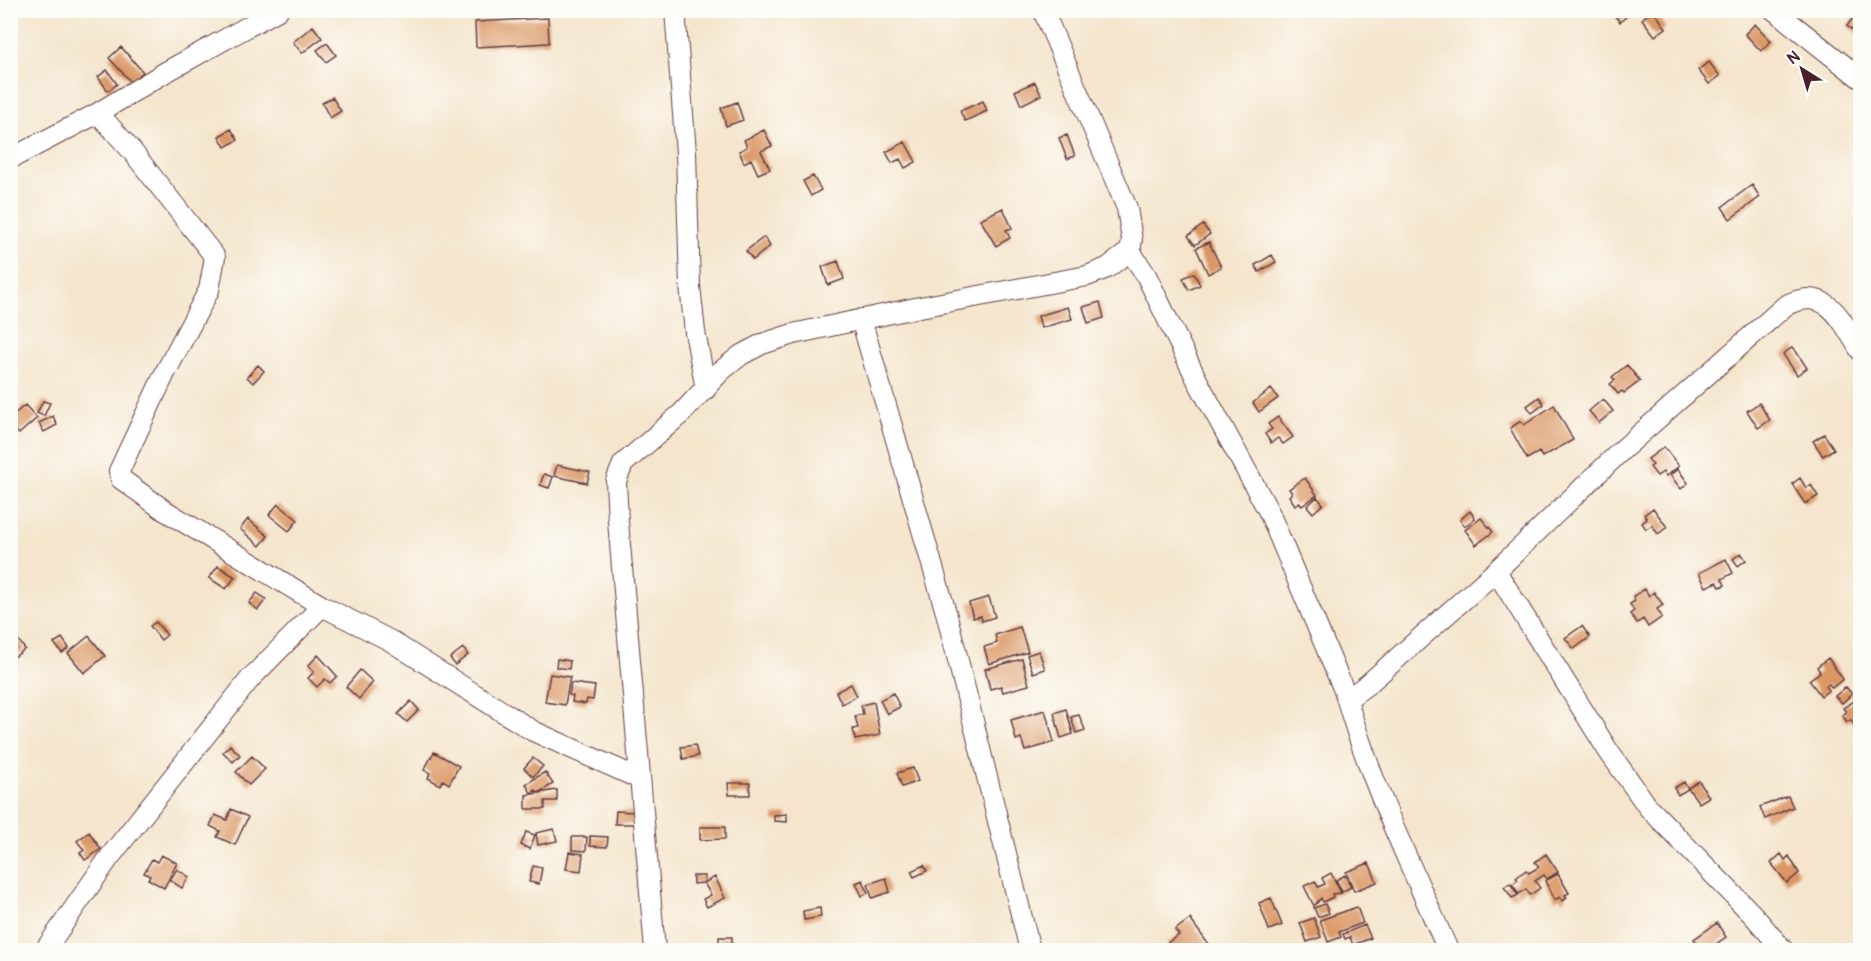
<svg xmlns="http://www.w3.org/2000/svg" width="1871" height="961" viewBox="0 0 1871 961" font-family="Pangolin,sans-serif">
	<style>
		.building { fill: #da9663 }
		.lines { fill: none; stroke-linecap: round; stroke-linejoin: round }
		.street-casing { stroke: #643d43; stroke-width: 22 }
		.street { stroke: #fff; stroke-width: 20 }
	</style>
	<rect width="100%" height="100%" fill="#fdfcf7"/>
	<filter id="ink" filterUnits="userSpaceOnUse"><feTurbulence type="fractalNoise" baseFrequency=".0167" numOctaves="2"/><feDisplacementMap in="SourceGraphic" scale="12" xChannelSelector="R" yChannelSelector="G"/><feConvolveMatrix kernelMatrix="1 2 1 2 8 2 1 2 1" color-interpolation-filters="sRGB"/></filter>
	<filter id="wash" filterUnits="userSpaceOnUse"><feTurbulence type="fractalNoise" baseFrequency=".008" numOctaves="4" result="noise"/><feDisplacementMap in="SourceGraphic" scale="24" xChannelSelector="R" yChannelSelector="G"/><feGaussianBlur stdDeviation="1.35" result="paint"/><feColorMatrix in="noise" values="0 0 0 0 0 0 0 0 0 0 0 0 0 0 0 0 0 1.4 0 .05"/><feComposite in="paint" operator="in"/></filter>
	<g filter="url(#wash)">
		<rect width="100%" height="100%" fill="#f4e5cc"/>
		<g id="blocks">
			<!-- building -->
			<path class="building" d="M1610,10H1634L1620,22Z
				M1653,10L1666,28L1655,36L1642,19Z
				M1857,12L1860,14V29L1857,34L1847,26Z
				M548,18L549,43L476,47L475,22Z
				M1755,24L1771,41L1761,51L1745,34Z
				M313,26L322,38L302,53L293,42Z
				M327,43L336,55L326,62L317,50Z
				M121,47L143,72L131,82L109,58Z
				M1709,62L1720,76L1709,84L1698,70Z
				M107,70L117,84L108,91L98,77Z
				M1035,82L1041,95L1021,105L1015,91Z
				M332,97L341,111L330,118L322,103Z
				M983,101L987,111L965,121L960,111Z
				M737,102L743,120L726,126L721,108Z
				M231,129L238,140L225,147L219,136Z
				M764,130L772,146L761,151L770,169L758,174L751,159L744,163L739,151L747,147L744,140Z
				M1067,135L1075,156L1067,159L1059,138Z
				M905,142L916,162L905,168L900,159L892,163L886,152Z
				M813,176L821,190L811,196L803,181Z
				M1752,185L1760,197L1730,219L1722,207Z
				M1003,208L1012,228L1006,230L1010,238L996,246L980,219Z
				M1203,225L1210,234L1195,245L1188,236Z
				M764,237L770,246L753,260L746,251Z
				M1209,242L1221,267L1208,274L1196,248Z
				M1272,255L1276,262L1259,272L1255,265Z
				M838,261L844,279L828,285L822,267Z
				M1194,273L1200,285L1189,290L1183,278Z
				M1100,302L1104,318L1088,323L1083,307Z
				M1068,307L1072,319L1041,328L1038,316Z
				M1793,347L1807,368L1797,375L1783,354Z
				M258,365L264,371L253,383L247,377Z
				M1627,365L1640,381L1624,393L1622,391L1618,394L1610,384L1615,380L1612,377Z
				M1271,389L1278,398L1259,412L1253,403Z
				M1539,397L1544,404L1532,413L1527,406Z
				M1603,399L1613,411L1599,423L1589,411Z
				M43,401L50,403L44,416L37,413Z
				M1759,403L1770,420L1758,428L1747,411Z
				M25,405L37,418L19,434L10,425V418Z
				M1554,405L1573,440L1542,457L1539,452L1527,459L1510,428L1521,421L1524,425Z
				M53,416L57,425L44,432L39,423Z
				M1278,417L1293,437L1283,444L1278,438L1271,443L1265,434L1272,429L1268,424Z
				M1824,434L1834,449L1823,456L1813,441Z
				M1664,447L1679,466L1666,476L1663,472L1657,476L1650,467L1653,465L1648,459Z
				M557,465L590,472L587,483L554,476Z
				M1678,469L1688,483L1681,489L1670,475Z
				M544,474L553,477L549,488L540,485Z
				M1305,478L1317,495L1302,506L1299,502L1295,505L1289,496L1292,493L1289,489Z
				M1800,478L1806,488L1811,485L1818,496L1805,504L1792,484Z
				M1317,497L1323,504L1313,513L1307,506Z
				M278,504L298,520L289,531L269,515Z
				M1653,508L1667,527L1658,534L1652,525L1646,529L1642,523L1647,519L1644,515Z
				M1470,511L1475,518L1465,526L1460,520Z
				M1481,518L1493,532L1476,545L1465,530Z
				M248,519L268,536L260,546L240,529Z
				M1741,553L1746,560L1738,566L1733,559Z
				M1726,559L1733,573L1722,579L1725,585L1720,587L1717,582L1706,587L1699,573Z
				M218,566L235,577L226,589L209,578Z
				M1645,589L1649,596L1654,592L1663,605L1657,609L1662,617L1648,627L1643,619L1637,623L1630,614L1634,611L1630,604L1635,601L1633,596Z
				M257,593L266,599L258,610L249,603Z
				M989,597L995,617L982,621L981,616L973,618L969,603Z
				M156,622L167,635L161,640L150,626Z
				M1582,626L1590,637L1574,649L1565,638Z
				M1020,627L1028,652L989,664L984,647L997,643L995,635Z
				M10,629L25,649L10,660Z
				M89,636L105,656L84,673L68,653Z
				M62,638L69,648L62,653L54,643Z
				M463,648L468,655L455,665L450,658Z
				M1039,651L1045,669L1033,673L1027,655Z
				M318,655L337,676L330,683L325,679L317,687L308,678L314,672L308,666Z
				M1828,658L1843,679L1832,688L1829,684L1826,686L1829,690L1821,696L1809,680L1820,672L1817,667Z
				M557,659L570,661L569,669L556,667Z
				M1022,659L1029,685L1003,692L1001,686L990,689L985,669Z
				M360,670L373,682L359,699L346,687Z
				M550,674L570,677L565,705L545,702Z
				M571,683L595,686L593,700L587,699L586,704L572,702L573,696L569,695Z
				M851,684L857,696L842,704L836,692Z
				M1846,687L1852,694L1842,703L1835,696Z
				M893,693L900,707L887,714L880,700Z
				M1859,698L1860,721L1854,725L1851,720L1847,722L1842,715L1846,712L1843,708Z
				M411,701L419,710L407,722L398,714Z
				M874,702L880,735L855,740L853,729L858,728L855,716L863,714L861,705Z
				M1066,709L1073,734L1061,738L1054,713Z
				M1045,710L1054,742L1025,751L1021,738L1016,740L1011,720Z
				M1079,715L1085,730L1076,733L1071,717Z
				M230,745L240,755L233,762L223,752Z
				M695,745L698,756L683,759L681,747Z
				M434,752L459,766L449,784L443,780L440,785L428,778L430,773L424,770Z
				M252,756L265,769L249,785L236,772Z
				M533,758L543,766L533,777L524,768Z
				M913,768L918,781L902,787L897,773Z
				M545,772L553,784L538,793L536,790L531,793L526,784Z
				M1699,781L1709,797L1699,803L1688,788Z
				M1684,782L1688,789L1678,795L1674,788Z
				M728,783H750V795H729Z
				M557,790V801H545V809H526V795Z
				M1788,796L1793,807L1765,819L1760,807Z
				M231,809L248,817L235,845L217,837L220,831L210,826L215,815L227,820Z
				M616,811L635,812V824H615Z
				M787,814V822L774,821V815Z
				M700,827H725V839L700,840Z
				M554,829L557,841L538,845L536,833Z
				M89,832L101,849L85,860L80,853L84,850L77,841Z
				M526,832L535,835L530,849L521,845Z
				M590,836L608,837L607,847L590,846Z
				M572,837H587L586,851L572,850Z
				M569,852L583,854L581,871L566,869Z
				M1546,854L1558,872L1547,879L1544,875L1535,881L1540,888L1530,895L1526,889L1519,894L1512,884L1518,880L1516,878L1526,870L1529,873L1539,867L1535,862Z
				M1781,854L1785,860L1789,856L1799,873L1787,883L1771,863Z
				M161,855L177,863L164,888L148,879L150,876L144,873L152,859L157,862Z
				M1369,863L1377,882L1354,891L1346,872Z
				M924,865L927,871L914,877L911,871Z
				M533,866L542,868L539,884L529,882Z
				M177,869L189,877L182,888L170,880Z
				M1331,873L1341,893L1332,894L1333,897L1323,902L1321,898L1314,906L1304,886L1315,881L1318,887L1325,884L1322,878Z
				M1558,874L1569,893L1565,895L1567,898L1562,901L1560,897L1555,900L1545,881Z
				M1345,875L1351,887L1342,892L1336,880Z
				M693,876H705L704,883L715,877L725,898L707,907L703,899L711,895L704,883L693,884Z
				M886,878L890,892L872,898L868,884Z
				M863,880L868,893L862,896L856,883Z
				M1510,883L1518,895L1512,898L1504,887Z
				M1271,898L1282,925L1269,930L1259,903Z
				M1325,904L1329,913L1318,917L1314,908Z
				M1357,907L1363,923L1339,932L1341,937L1328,942L1320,920Z
				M820,908L821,917L804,920L803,911Z
				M1314,918L1321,937L1307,942L1300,923Z
				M1190,919L1212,949L1209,950H1173L1167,943L1179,935L1175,930Z
				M1717,923L1726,937L1716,944L1718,947L1713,950H1708L1705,946L1701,948L1694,939Z
				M1365,925L1371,938L1353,945L1350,937L1345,939L1343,934Z
				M719,937H732V948L719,949Z"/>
		</g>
	</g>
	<g filter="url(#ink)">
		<use href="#blocks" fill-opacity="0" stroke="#643d43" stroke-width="1.5"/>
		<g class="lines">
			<!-- street casing -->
			<g class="street-casing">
				<path id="street" d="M675,10L686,153L690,286L695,332L706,389
					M1774,10L1860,78
					M98,113L132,151L215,257L209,290L165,373L119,471L121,479L164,510L322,606L389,640L533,731L640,779
					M10,159L98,113L164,73L278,10
					M1130,251L1146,275L1197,380L1269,512L1345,693L1353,695L1368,684L1496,571
					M861,319L947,616L1030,950
					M1345,693C1370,782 1411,866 1448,950
					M45,950L109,858L250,679L322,606
					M655,950L618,521L616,481L623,464L682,413L721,371L741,355L762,344L793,334L920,307L1087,276L1107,268L1130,251L1132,240L1127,208L1043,10
					M1783,950L1754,916L1648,807L1609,752L1496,571L1621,451L1785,306C1826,284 1841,319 1860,350"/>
			</g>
			<!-- street -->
			<use href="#street" class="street"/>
		</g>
	</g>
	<!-- margin -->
	<rect width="1871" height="961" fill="none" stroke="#fdfcf7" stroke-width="36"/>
	<!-- north arrow -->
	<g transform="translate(1802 69) rotate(323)" stroke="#fdfcf7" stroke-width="4.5" paint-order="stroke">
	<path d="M0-4.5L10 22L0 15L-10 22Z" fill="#4a1f2b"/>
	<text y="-9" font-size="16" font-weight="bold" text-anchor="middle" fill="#4a1f2b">N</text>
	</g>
</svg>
